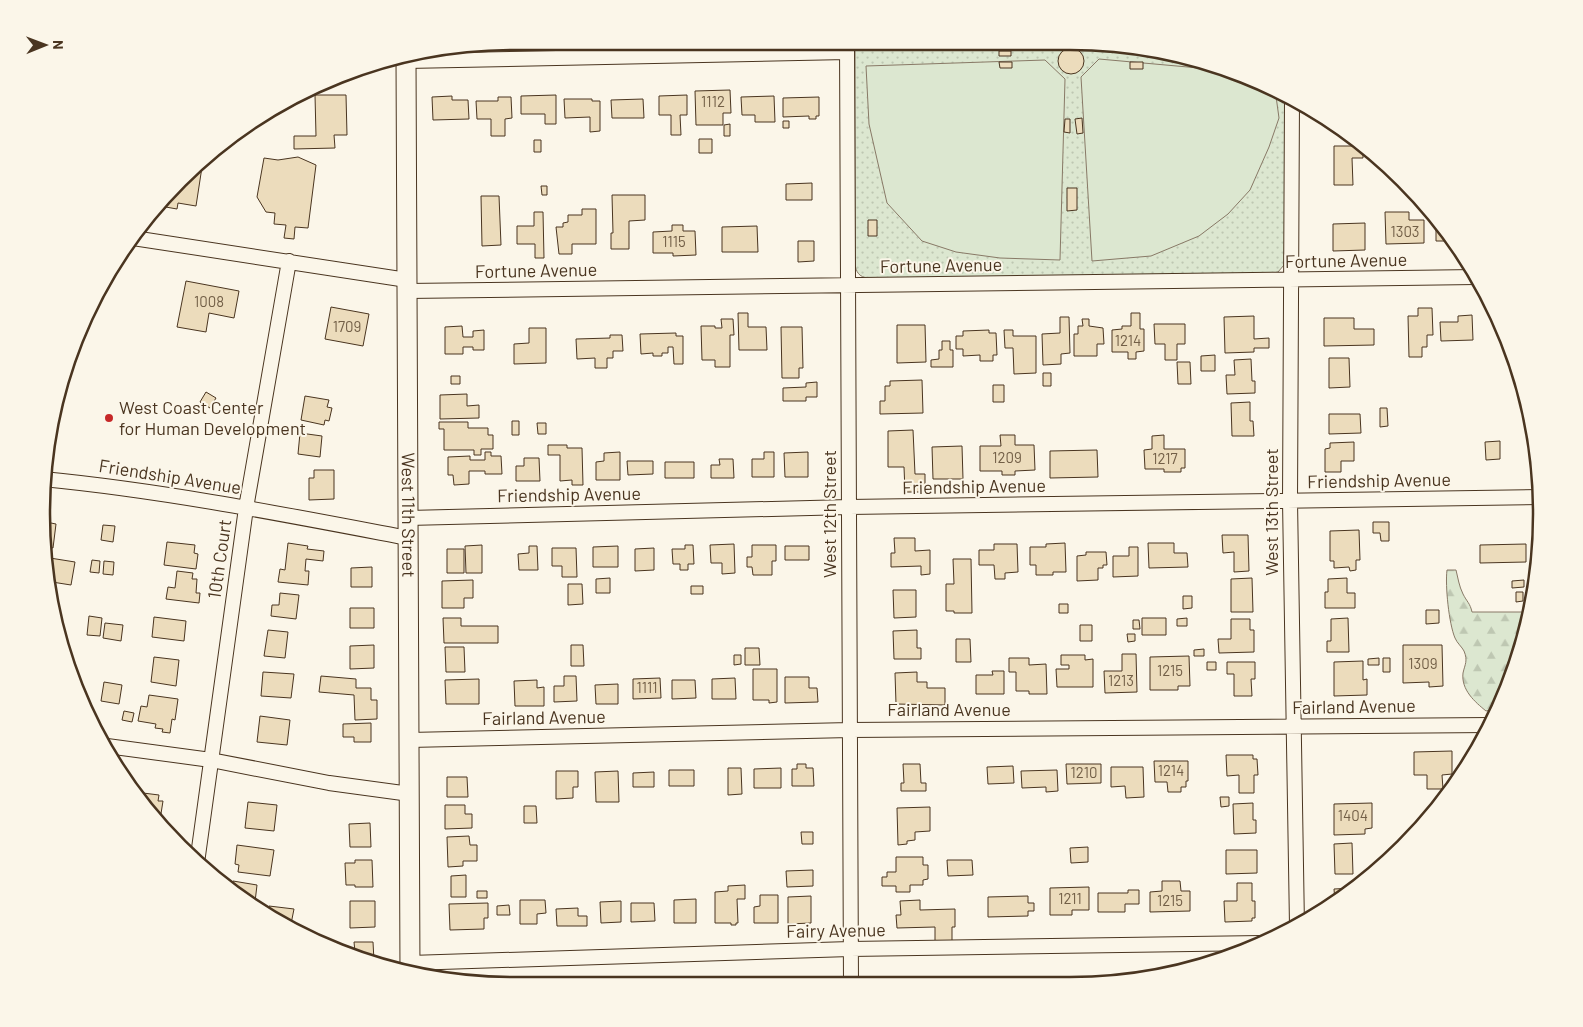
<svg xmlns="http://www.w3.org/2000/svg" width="1583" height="1027" viewBox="0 0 1583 1027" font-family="Barlow,sans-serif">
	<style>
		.grass { fill: url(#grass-dots); stroke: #887966 }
		.forest { fill: url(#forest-firs); stroke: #887966 }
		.pitch { fill: #dce7d0; stroke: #887966 }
		.building { fill: #ecdcbc; stroke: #4a3520 }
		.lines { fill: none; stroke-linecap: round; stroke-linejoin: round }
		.lane-casing { stroke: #4a3520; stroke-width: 9 }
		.street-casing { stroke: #4a3520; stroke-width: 16 }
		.secondary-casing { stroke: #4a3520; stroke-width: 21 }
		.lane { stroke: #fbf6e9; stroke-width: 7 }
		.street { stroke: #fbf6e9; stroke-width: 14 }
		.secondary { stroke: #fbf6e9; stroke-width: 19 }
		.poi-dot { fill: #c62828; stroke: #fbf6e9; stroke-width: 2 }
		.labels { text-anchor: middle; stroke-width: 4; stroke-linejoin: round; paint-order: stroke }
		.number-label { font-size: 15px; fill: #725f47 }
		.street-label { font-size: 18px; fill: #4a3520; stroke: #fbf6e9 }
		.poi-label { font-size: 18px; fill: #4a3520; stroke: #fbf6e9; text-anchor: start }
		.rim { fill: none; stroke: #4a3520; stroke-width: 2.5 }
	</style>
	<defs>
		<pattern id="grass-dots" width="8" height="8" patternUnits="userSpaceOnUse" patternTransform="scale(1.25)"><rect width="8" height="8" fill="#dce7d0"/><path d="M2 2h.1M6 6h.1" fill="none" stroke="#bec7b2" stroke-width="1.8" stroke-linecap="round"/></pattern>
		<pattern id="forest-firs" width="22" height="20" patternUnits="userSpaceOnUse" patternTransform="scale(1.25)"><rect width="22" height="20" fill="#dce7d0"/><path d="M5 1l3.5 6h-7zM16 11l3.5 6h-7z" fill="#bec7b2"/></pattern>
	</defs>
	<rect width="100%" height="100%" fill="#fbf6e9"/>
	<!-- grass -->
	<path class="grass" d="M855,44L1131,45L1278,90L1288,96L1284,265L1278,272L1273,273L1081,277L868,278C859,277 856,272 855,264Z"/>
	<!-- forest -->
	<path class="forest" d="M1447,570H1456C1458,578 1459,586 1463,594C1467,602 1470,603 1472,612H1529L1517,665L1497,708L1486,711C1475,702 1461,690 1463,673C1465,664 1468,661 1464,651C1462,647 1457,643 1455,638C1449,624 1445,586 1447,570Z"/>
	<!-- pitch -->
	<path class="pitch" d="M865,44L1054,45L864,47Z
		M1099,59L1210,69L1275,89L1279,118L1269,147L1250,190L1228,214L1199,236L1151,256L1092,261L1081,77Z
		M1045,60L1065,79L1060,260L1000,258L956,252L922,241L887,203L869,124L866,66Z"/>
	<!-- building -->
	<path class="building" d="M1135,46L1143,49V51L1130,52V47Z
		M1058 61a13 13 0 1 1 26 0a13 13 0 1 1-26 0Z
		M999,51H1011V56H999Z
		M999,62H1012V68H1000Z
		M1130,62H1143V69H1130Z
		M730,90L731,113H723V125H696L695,91Z
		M315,95H346L347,135H334L335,148L294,149V136H316Z
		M556,95V124H545V114H521V96Z
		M687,95V115H680L681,135H671V115H659V96Z
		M452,96V100H468L469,119L433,120L432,97Z
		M774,96L775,122H755V115H742L741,97Z
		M498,97H511L512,118L505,119V136H491V119H477L476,101H498Z
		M819,97V116H816V119H809V116L783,117V98Z
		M564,99H592V101H600V131L590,132V117L565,118Z
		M643,99L644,118H612L611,100Z
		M1082,118L1083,133L1077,134L1075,119Z
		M1065,119H1070V133L1064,132Z
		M783,121H789V128H783Z
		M730,124V136H724V125Z
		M699,139H712V153H699Z
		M1352,139L1359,144V146L1363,147V158H1352L1353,185H1334V146H1352Z
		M534,140H541V152H534Z
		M1377,156L1381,158L1390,168L1380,170Z
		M298,157L316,165L308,228L295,227L294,239L284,238L286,225L274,224L275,213L266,212L257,197L264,158L278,160Z
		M202,167L196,206L178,203L177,209L160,206Z
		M812,183V200H786V184Z
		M541,186H547V195H542Z
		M1067,188H1077V210L1067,211Z
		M612,195H645V220L629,221V249H611V233H613Z
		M481,196H499L501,245L482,246Z
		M582,209H596V244H572V254H559L556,227H563V223L568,222V215H582Z
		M534,212H543L544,258H535V244H517V226H534Z
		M1385,212H1409V220H1424V243L1386,244Z
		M1436,217L1444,226L1453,241H1436Z
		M868,220H877V236H868Z
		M1365,223V250L1333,251V224Z
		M672,225H683V231H695L696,255L673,256V253H653V232L672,231Z
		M757,226L758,252H722V227Z
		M798,241H814V261L798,262Z
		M186,281L239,291L234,318L209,313L206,332L177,327Z
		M331,307L369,314L363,346L325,339Z
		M1418,308H1432L1433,335H1427V347H1422V357H1409L1408,316H1418Z
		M738,313H748V327H766L767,350H739Z
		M1131,313H1140V329H1144V351L1136,352V359H1128V352H1112V330L1122,329V326H1131Z
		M1472,315L1473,340L1441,341L1440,322H1458V316Z
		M1254,316V339L1269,338V348H1254V352L1225,353L1224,317Z
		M1060,317H1069L1070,353L1061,354V364L1043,365L1042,334L1060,333Z
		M1324,318H1354V329H1374V345L1324,346Z
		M721,319H733L734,335H730V367H715V360H702L701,326H715V328H722Z
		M1082,319H1089V326L1103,328L1104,344H1097V356H1074V334H1078V326H1083Z
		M1154,324H1185V344H1177V360H1165V344H1155Z
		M897,325H925L926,362L897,363Z
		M462,326L463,337H473V331L484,330V350H473V347H463V354H445V327Z
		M781,327H802L803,368H799V378H782Z
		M529,328H546V363L514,364V344L529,343Z
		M989,330V333H996L997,355H993V361H980V355L963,356V349H956V336H963V331Z
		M1004,330H1013V336H1036V373L1014,374L1013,348H1005Z
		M676,333V336H683V364H674L673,347H668V353H662V356H653V353L641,354L640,334Z
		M610,335H622L623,351H613V358H607V368H595V358L577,359L576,339L610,338Z
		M942,341H950V350H953V367H931V360L939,359V350H942Z
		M1215,355V371H1201V356Z
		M1329,358H1349L1350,387L1329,388Z
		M1251,359L1252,381H1255V393L1227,394L1226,375H1235L1234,360Z
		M1177,362H1190L1191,384H1178Z
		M1043,373H1051V386H1043Z
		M451,376H460V384H451Z
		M922,380L923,413L880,414V401H885V386H890V381Z
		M817,382V397H806V401H783V388L806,387V383Z
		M993,385H1004V402H993Z
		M206,392L216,398L210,408L200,402Z
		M467,394V406L479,405V418L440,419V395Z
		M305,396L329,400L327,407L332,408L329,421L325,420L324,425L301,420Z
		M1250,402V421H1253L1254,436H1232L1231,403Z
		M1380,408H1387L1388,426L1380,427Z
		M1329,414H1360L1361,433L1329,434Z
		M512,421H519V435H512Z
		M439,422H468V428H488V435H493V449H481V455H474V450H444V429H439Z
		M537,423H546V434H538Z
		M913,430L915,474H925V492H905L904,467H888V431Z
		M300,433L322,436L320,457L298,454Z
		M1000,435H1015V445H1034L1035,470L1015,471V475H1002V471H980V446H1001Z
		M1164,435V449H1185V468H1181V472H1164V469H1145L1144,450L1152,449V436Z
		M1500,441V459L1486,460L1485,442Z
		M1354,442V461H1341V472H1325V449L1330,448V443Z
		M548,445H567V448H582L583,485H572V480L560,481V455H548Z
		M962,446L963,479H933L932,447Z
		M1097,450L1098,477L1050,478V451Z
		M485,452H491V456H501L502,474H485V471H469V484L454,485L453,475H448V457L470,456V460H485Z
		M620,452V480H596V462L604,461V453Z
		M764,452H774V477H752V459H764Z
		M808,452V477H785L784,453Z
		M524,458H539L540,481H516V466H524Z
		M719,459H733L734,478H711V465H720Z
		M627,461H653V474L628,475Z
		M665,462H694V478H665Z
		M314,470H334V499L309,500V478H314Z
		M46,522L56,524L53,548L49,547Z
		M1373,522H1389V541H1381L1380,533H1373Z
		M103,525L115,526L113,542L101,540Z
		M1359,530L1360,560H1356V570L1350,571L1349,567L1334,568V561H1330V531Z
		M1222,535H1248L1249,571L1234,572V552L1223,553Z
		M894,538H915V551L930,550V574L921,575V566L891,567V553H895Z
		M167,542L195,545L194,553L198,554L196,569L164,565Z
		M288,543L308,546L307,549L324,551L323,561L306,559L305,571H309L308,585L278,582L280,569L285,570Z
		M1065,543L1066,572H1053V575H1036V565H1030V547H1046V544Z
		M1148,543H1174V553H1187L1188,567L1149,568Z
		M734,544L735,573L722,574V563H711L710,545Z
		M994,544H1017L1018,572L1005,573V579H995L994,565H979V550H994Z
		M1526,544V562L1480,563V545Z
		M482,545V573H466L465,546Z
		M685,545H693L694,564H688V570H680V564H673L672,549H685Z
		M752,545H776V561H772V575H753L752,567H747V557H752Z
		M529,546H537L538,570H519L518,554L529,553Z
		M618,546V567H593V547Z
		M785,546H809V560H785Z
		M1129,547H1138V576L1113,577V556H1129Z
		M552,548H576L577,577H562V566H552Z
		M654,548V570L635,571V549Z
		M447,549H464V573H447Z
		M1086,552H1106L1107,565H1103V568H1098V580L1077,581V556L1086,555Z
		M50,558L75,562L71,585L52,582Z
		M953,559H971L972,613H954V611H946V584H954Z
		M92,560L100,561L99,573L90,572Z
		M104,561L114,562L113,575L103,574Z
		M372,567V587H351V568Z
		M177,571L193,573L192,579H197L196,593H200L199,603L166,599L168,587L175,588Z
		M610,578V593H596V579Z
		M1252,578L1253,612H1231V579Z
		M1347,578V593H1355V608H1325V592H1328V579Z
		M473,580V598H464V608H442V581Z
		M1524,580V587L1512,588V581Z
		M568,584H582L583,604L568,605Z
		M691,586H703V594H691Z
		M893,590H916V617L894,618Z
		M1516,592H1523V601L1516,602Z
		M280,593L299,595L296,619L271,616L272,605H279Z
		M1183,596H1192V608L1183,609Z
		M1059,604H1068V613H1059Z
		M350,608H374V628H350Z
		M1426,610H1439V623L1426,624Z
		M89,616L102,618L100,636L87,635Z
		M154,617L186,621L184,641L152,637Z
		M443,618H461V626H498V643H444Z
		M1142,618H1166V635H1142Z
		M1187,618V626H1177V619Z
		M1348,618L1349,652H1327V641H1331V619Z
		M1231,619H1250V630H1254V652L1219,653L1218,639H1231Z
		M1133,620H1139L1140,629H1133Z
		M105,623L123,625L121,641L103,638Z
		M1080,625H1092V641H1080Z
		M268,630L288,632L285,658L264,656Z
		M917,630V648H921V659H894L893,631Z
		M1127,634H1135V641L1128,642Z
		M956,639H970L971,662H956Z
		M374,645V668L350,669V646Z
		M571,645H583L584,666H571Z
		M1403,645H1442L1443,686L1429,687V682L1403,683Z
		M445,647H464L465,672H446Z
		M745,648H759L760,665H745Z
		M1204,649V656H1194V650Z
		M1122,654H1136L1137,692L1105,693L1104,671H1122Z
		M734,655H741V664L734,665Z
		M1061,655H1085V660L1093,659V687H1057L1056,669H1069V665H1061Z
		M1189,656L1190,686H1178V690H1150V657Z
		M154,657L179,660L176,686L151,682Z
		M1009,658H1029V665L1046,664L1047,694H1029V691H1016V672H1009Z
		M1379,658V665H1368V659Z
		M1383,658H1390V672H1383Z
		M1363,661V680L1367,679V695L1334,696V662Z
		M1207,662H1216V670H1207Z
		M1227,662H1255V679H1251L1252,696H1234V674H1227Z
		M753,669H777V702L769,703V700H753Z
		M992,671H1004V694H976V675H993Z
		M263,672L294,674L291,698L261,696Z
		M917,672V682H927V688H945V705L896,704L895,673Z
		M321,676L356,679V688H371V700H377V719L355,720L354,695L319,692Z
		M564,676H576L577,701L554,702V686H564Z
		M785,677H809V688H817L818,702L785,703Z
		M660,678L661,698L633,699V679Z
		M735,678L736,699H712V679Z
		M479,679V704H446L445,680Z
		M537,680V688L544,687V706H515L514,681Z
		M672,680H695L696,698L672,699Z
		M104,682L122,685L119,704L101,701Z
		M618,684V704H596L595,685Z
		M149,695L178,699L175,720L172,719L170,733L162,732L163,729L155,728L156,724L138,721L141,706L147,707Z
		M124,711L134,713L132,722L122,720Z
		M260,716L290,720L287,745L257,742Z
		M371,723V742H354V737H343V724Z
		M1452,751V774L1442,775L1443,789H1427V775H1414V752Z
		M1226,755H1253V759H1257L1258,775H1254V793H1239V775L1227,776Z
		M1154,761H1188V781H1186V787H1181V792H1168L1167,782H1155Z
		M797,764H806V768H813L814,786H792V769H797Z
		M903,764H920L921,783H926V791H901V783H904Z
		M1066,764H1101V783L1067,784Z
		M1013,766L1014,783L988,784L987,767Z
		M1111,767H1143L1144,797L1126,798L1125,786L1111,787Z
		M728,768H741L742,794L728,795Z
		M781,768V788H754V769Z
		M669,770H694V786H669Z
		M1057,770L1058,791L1046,792V787L1022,788L1021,771Z
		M556,771H578V787H573V798L556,799Z
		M618,771L619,802H596L595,772Z
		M654,772V787H633V773Z
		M447,777H467L468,797H447Z
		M143,793L159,795L158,801H163L160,820L141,798L142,799Z
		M1220,797H1229V806L1221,807Z
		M248,802L277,805L274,831L245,828Z
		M1253,803V820H1256V833L1234,834L1233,804Z
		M1372,803V828L1365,829V834L1334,835V804Z
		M445,805H465V814H472V828L445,829Z
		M524,806H536L537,823H524Z
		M930,807V831L915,832V840L907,841V844L898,845L897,808Z
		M370,823L371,847H350L349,824Z
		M801,832H813V844H802Z
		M469,836L470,845H477V861H463V866L448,867L447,837Z
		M1352,843L1353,874H1335L1334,844Z
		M237,845L274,850L270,876L238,872L239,865L235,864Z
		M1088,847V862L1071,863L1070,848Z
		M1226,850H1257V873L1226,874Z
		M896,857H923V865H928V879L923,880V885H910V892H896V886H882V877H887V872H896Z
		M355,860H372L373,887H355V885H346L345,863H355Z
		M947,860H972L973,875L948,876Z
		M813,870V886L787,887L786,871Z
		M466,875V897H451V876Z
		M233,881L257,885L255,902L232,887Z
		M1162,881H1180L1181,891H1190V911L1150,912V892L1162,891Z
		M1237,883H1252V901H1255V918H1252V921L1225,922L1224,901H1237Z
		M745,885V899H737L738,923H736V925H731V923H715V892L728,891V886Z
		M1089,887V910H1072V915H1050V888Z
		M1354,888V890L1335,902L1334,889Z
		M1128,890H1139V904H1125V912H1098V893H1128Z
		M477,891H487V898H477Z
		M760,895H778V923H754V907L760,906Z
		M811,896V923L788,924V897Z
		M1028,896V903H1034V911H1028V916L988,917V897Z
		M696,899V923H674V900Z
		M520,900H545L546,913L537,914V924H520Z
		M920,900V910L955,909V927H952V941L935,942V927L897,928L896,915H901L900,901Z
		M350,901H375V927L350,928Z
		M621,901V922L601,923L600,902Z
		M488,903V918H484V929L450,930L449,904Z
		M631,903H654L655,921L631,922Z
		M509,905L510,915H497V906Z
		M269,906L294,909L291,924L269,910Z
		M578,908V916H587V926H557L556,909Z
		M354,942H373L374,961L343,952H355Z"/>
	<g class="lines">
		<!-- lane casing -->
		<g class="lane-casing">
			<path id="lane" d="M628,42V57
				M699,42V55"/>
		</g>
		<!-- street casing -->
		<g class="street-casing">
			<path id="street" d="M847,43L851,984
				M406,61L847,52
				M1292,99L1290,501L1297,926
				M133,238L407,280
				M407,291L1476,277
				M43,479C166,491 287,515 408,538
				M408,518L849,507L1540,497
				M409,740L850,730L1490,725
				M107,746L211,760L329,783L410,794
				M197,863L246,508L289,261
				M410,963L850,949L1262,943"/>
		</g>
		<!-- secondary casing -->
		<g class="secondary-casing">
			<g id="secondary">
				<path id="s1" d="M406,59L410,971"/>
			</g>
		</g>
		<!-- lane -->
		<use href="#lane" class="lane"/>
		<!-- street -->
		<use href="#street" class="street"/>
		<!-- secondary -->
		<use href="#secondary" class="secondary"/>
	</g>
	<!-- markers -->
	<circle class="poi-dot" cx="109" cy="418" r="5"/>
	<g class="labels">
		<!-- number labels -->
		<g class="number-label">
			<text x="713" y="107">1112</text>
			<text x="1405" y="237">1303</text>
			<text x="674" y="247">1115</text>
			<text x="209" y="307">1008</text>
			<text x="347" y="332">1709</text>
			<text x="1128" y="346">1214</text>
			<text x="1007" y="463">1209</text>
			<text x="1165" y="464">1217</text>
			<text x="1423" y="669">1309</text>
			<text x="1170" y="676">1215</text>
			<text x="1121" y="686">1213</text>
			<text x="647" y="693">1111</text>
			<text x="1171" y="776">1214</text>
			<text x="1084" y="778">1210</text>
			<text x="1353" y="821">1404</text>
			<text x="1070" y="904">1211</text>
			<text x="1170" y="906">1215</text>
		</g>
		<!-- street labels -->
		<g class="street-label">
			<text transform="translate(1346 261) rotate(-1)" y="6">Fortune Avenue</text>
			<text transform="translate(941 266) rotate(-1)" y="6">Fortune Avenue</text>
			<text transform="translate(536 271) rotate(-1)" y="6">Fortune Avenue</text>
			<text transform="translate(170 477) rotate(9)" y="6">Friendship Avenue</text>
			<text transform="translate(1379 481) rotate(-1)" y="6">Friendship Avenue</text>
			<text transform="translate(974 487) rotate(-1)" y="6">Friendship Avenue</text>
			<text transform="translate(569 495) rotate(-1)" y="6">Friendship Avenue</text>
			<text transform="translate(1272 512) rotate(-90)" y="6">West 13th Street</text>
			<text transform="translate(830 514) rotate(-90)" y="6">West 12th Street</text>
			<text dy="6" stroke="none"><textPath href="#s1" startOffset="456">West 11th Street</textPath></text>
			<text transform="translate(220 559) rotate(-82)" y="6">10th Court</text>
			<text transform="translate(1354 707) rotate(-1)" y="6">Fairland Avenue</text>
			<text x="949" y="716">Fairland Avenue</text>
			<text transform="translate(544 718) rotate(-1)" y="6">Fairland Avenue</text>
			<text transform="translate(836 931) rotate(-1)" y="6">Fairy Avenue</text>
		</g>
		<!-- poi labels -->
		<g class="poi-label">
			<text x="119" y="414">West Coast Center<tspan x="119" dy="21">for Human Development</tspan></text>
		</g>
	</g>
	<!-- crop -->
	<path d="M0 0H1583V1027H0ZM513 50H1070A463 463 0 0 1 1533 513V514A463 463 0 0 1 1070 977H513A463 463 0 0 1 50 514V513A463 463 0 0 1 513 50Z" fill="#fbf6e9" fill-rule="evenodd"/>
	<path class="rim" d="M513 50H1070A463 463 0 0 1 1533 513V514A463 463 0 0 1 1070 977H513A463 463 0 0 1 50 514V513A463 463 0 0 1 513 50Z"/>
	<!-- north arrow -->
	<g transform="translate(45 45) rotate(89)" stroke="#fbf6e9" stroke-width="4" paint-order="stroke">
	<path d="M0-4L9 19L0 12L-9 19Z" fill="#4a3520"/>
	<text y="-8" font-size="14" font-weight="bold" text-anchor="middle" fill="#4a3520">N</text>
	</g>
</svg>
